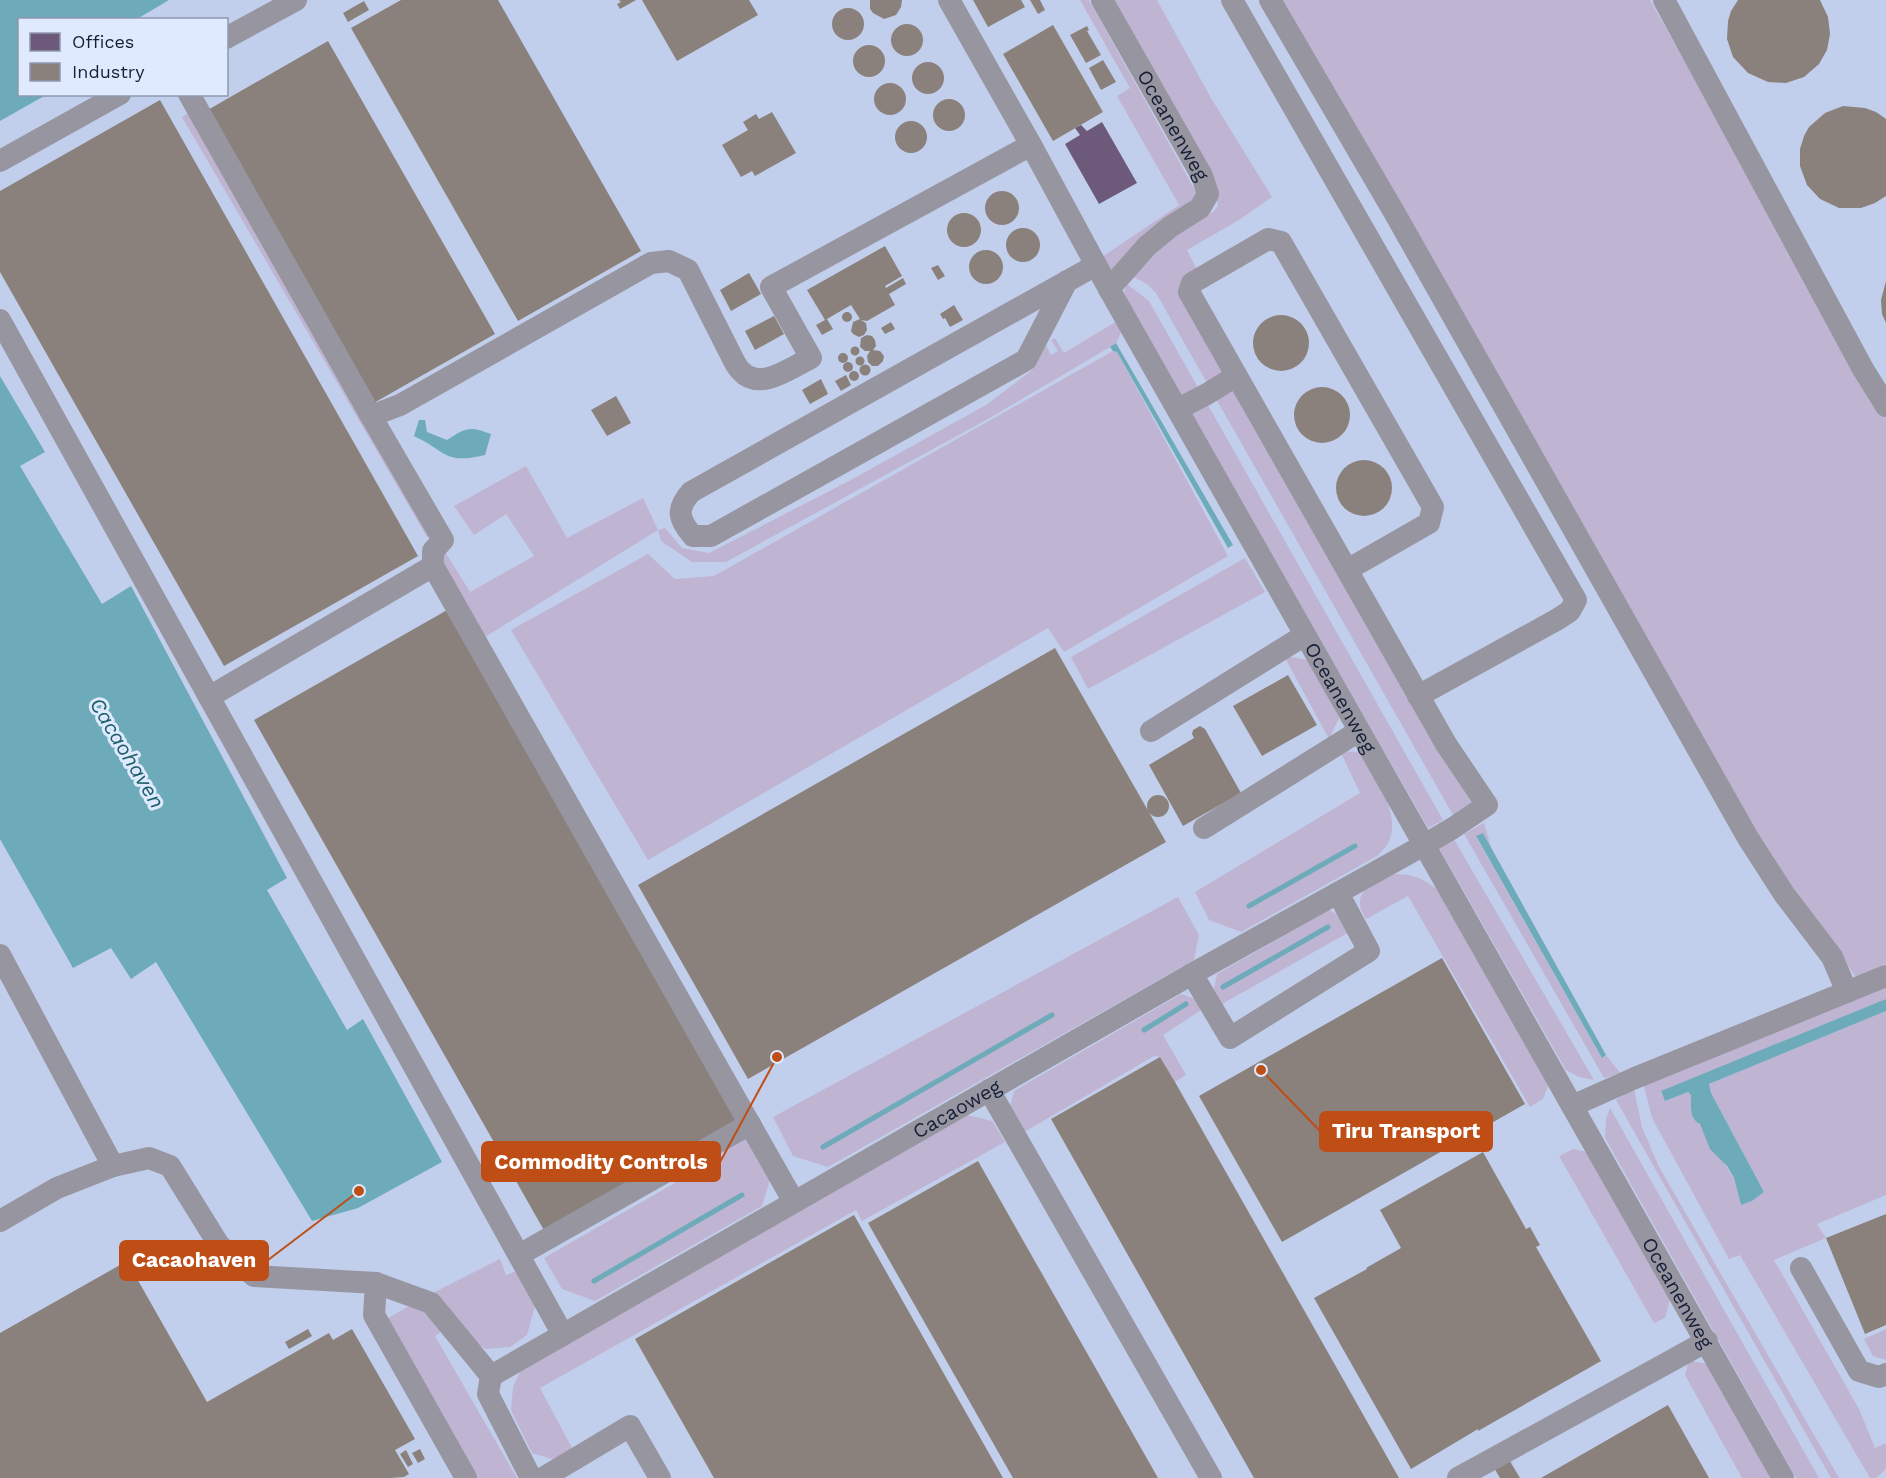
<svg xmlns="http://www.w3.org/2000/svg" width="1886" height="1478" viewBox="0 0 1886 1478" font-family="'Work Sans',sans-serif">
	<style>
		.green { fill: #bfb4d2 }
		.water { fill: #6dabba }
		.offices { fill: #6d597a }
		.industry { fill: #8a817c }
		.lines { fill: none; stroke-linecap: round; stroke-linejoin: round }
		.stream { stroke: #6dabba; stroke-width: 5 }
		.minor { stroke: #9795a0; stroke-width: 22 }
		.labels { text-anchor: middle; stroke-width: 6; stroke-linejoin: round; paint-order: stroke }
		.street-label { font-size: 20px; fill: #152038; stroke: #e0eafe }
		.water-label { font-size: 21px; font-style: italic; fill: #1d6168; stroke: #e0eafe }
		.leader { fill: none; stroke: #be4e15; stroke-width: 2 }
		.callout-dot { fill: #be4e15; stroke: #e0eafe; stroke-width: 2 }
		.callout { fill: #be4e15; stroke: #be4e15; stroke-width: 2 }
		.callout-label { font-size: 21px; text-anchor: middle; font-weight: bold; fill: #fff }
	</style>
	<rect width="100%" height="100%" fill="#c2cfec"/>
	<!-- green -->
	<path class="green" d="M1080,0H1089L1201,201L1111,272L1102,257L1179,205L1117,96L1130,88Z
		M1104,0H1157L1211,98L1272,197L1239,220L1187,250L1197,270L1190,274L1225,372L1207,383L1156,293L1147,284L1132,276L1156,247L1213,212L1218,206L1216,195Z
		M1281,0H1650L1886,415V964L1856,977L1788,886Z
		M190,112L433,535L427,537L182,117Z
		M1127,284L1149,301L1443,820L1428,828L1123,295Z
		M1117,321L1121,333L1116,343L1110,347L988,419L726,562H692L661,541L658,530L485,637L435,553L444,550L470,592L534,556L506,514L474,535L454,506L526,466L567,538L643,498L658,530L665,528L682,548L709,553L849,481L986,405L1032,370L1046,345L1051,355L1058,351L1051,340L1055,338L1064,353Z
		M1113,351L1117,352L1228,556L1064,652L1048,628L648,860L511,630L648,554L675,579L714,576Z
		M1233,386L1472,802L1453,815L1215,397Z
		M1245,558L1265,592L1088,689L1071,657Z
		M1284,656L1309,660L1339,718L1329,739Z
		M1340,751L1362,752C1375,777 1401,813 1389,841C1387,847 1381,852 1377,856L1241,932L1209,920L1195,892L1360,793Z
		M1484,823L1491,847L1483,833L1476,837L1602,1058L1606,1055L1620,1073L1604,1078L1464,834Z
		M1453,840L1455,841L1594,1080L1579,1077L1566,1070L1439,848Z
		M1394,874C1414,874 1422,878 1438,890L1548,1086L1543,1099L1530,1107L1408,896L1366,919C1364,915 1360,909 1360,905C1358,886 1382,880 1394,874Z
		M1178,897L1199,935L1194,960L828,1167L793,1156L773,1117Z
		M1329,910L1343,917L1351,931L1222,1004L1214,989L1217,974Z
		M1886,987V999L1661,1092L1665,1101L1688,1092L1691,1095C1691,1106 1689,1119 1700,1124L1734,1179L1741,1205L1752,1201L1764,1192L1711,1093L1709,1084L1886,1011V1195L1817,1224L1826,1238L1774,1260L1859,1409L1875,1448L1886,1443V1469L1876,1478H1870L1740,1255L1729,1259L1652,1118L1644,1086Z
		M1181,994L1196,999L1201,1010L1163,1035L1186,1075L1175,1082L1160,1057L1154,1056L1021,1134L1009,1112L1014,1091Z
		M1634,1089L1642,1127L1659,1167L1839,1478H1831L1616,1100L1629,1091Z
		M1610,1108L1819,1478H1796L1605,1138L1606,1119Z
		M967,1115L992,1121L1005,1142L862,1221L856,1210L540,1388L573,1450L555,1460L532,1453L511,1410L513,1387L521,1370Z
		M745,1131L772,1173L762,1206L595,1301L562,1289L544,1258L722,1156Z
		M1573,1149L1588,1152L1670,1299L1665,1318L1654,1323L1559,1156Z
		M500,1259L506,1275L519,1270L536,1302L527,1335L510,1347L486,1349L471,1341L455,1322L435,1336L517,1478H475L385,1320L417,1301Z
		M1886,1329V1360L1873,1356L1864,1339Z
		M1692,1361L1708,1364L1772,1478H1742L1685,1375L1688,1364Z"/>
	<!-- water -->
	<path class="water" d="M0,0H169L137,19L20,20V94L46,95L0,121Z
		M1116,343L1233,545L1228,548L1117,352L1113,351L1110,347Z
		M0,376L45,452L20,466L102,604L131,586L287,878L267,890L347,1030L363,1019L442,1162L358,1208L312,1221L156,962L131,979L111,948L73,968L0,839Z
		M419,420H425L427,432L447,440C466,427 470,426 491,434L485,455C444,465 446,451 414,436Z
		M1483,833L1606,1055L1602,1058L1476,836Z
		M1886,999V1011L1709,1084L1711,1093L1764,1192L1752,1201L1741,1205L1734,1178L1727,1166L1710,1149L1700,1124C1689,1119 1691,1106 1691,1095L1688,1092L1665,1101L1661,1091Z"/>
	<!-- offices -->
	<path class="offices" d="M1102,122L1137,183L1099,204L1065,144L1080,135L1075,128L1081,125L1087,131Z"/>
	<!-- industry -->
	<path class="industry" d="M401,0H498L641,251L518,321L351,28Z
		M619,0H636L620,9L617,4L621,2Z
		M642,0H749L758,15L677,61Z
		M870,0H902L901,7L896,15L884,19L873,13L870,9Z
		M973,0H1021L1025,7L988,27Z
		M1030,0H1040L1045,10L1038,14Z
		M1738,0H1820L1828,17L1830,34L1827,50L1819,64L1804,77L1786,83L1768,82L1748,73L1733,57L1727,39L1728,21L1731,11Z
		M364,1L369,10L348,22L343,13Z
		M832 24a16 16 0 1 1 32 0a16 16 0 1 1-32 0Z
		M891 40a16 16 0 1 1 32 0a16 16 0 1 1-32 0Z
		M1053,25L1103,112L1053,141L1003,54Z
		M1087,26L1089,30L1087,31L1101,55L1086,63L1070,35Z
		M328,41L495,334L372,404L206,111Z
		M853 61a16 16 0 1 1 32 0a16 16 0 1 1-32 0Z
		M1103,60L1116,82L1101,90L1089,68Z
		M912 78a16 16 0 1 1 32 0a16 16 0 1 1-32 0Z
		M874 99a16 16 0 1 1 32 0a16 16 0 1 1-32 0Z
		M933 115a16 16 0 1 1 32 0a16 16 0 1 1-32 0Z
		M160,100L418,556L224,666L0,272V191Z
		M1843,106L1865,108L1876,112L1886,119V196L1875,203L1861,208H1839L1820,199L1807,185L1800,166V149L1804,136L1809,127L1825,113Z
		M772,112L796,153L755,176L752,171L741,177L722,145L748,130L743,122L756,114L759,119Z
		M895 137a16 16 0 1 1 32 0a16 16 0 1 1-32 0Z
		M985 208a17 17 0 1 1 34 0a17 17 0 1 1-34 0Z
		M947 230a17 17 0 1 1 34 0a17 17 0 1 1-34 0Z
		M1006 245a17 17 0 1 1 34 0a17 17 0 1 1-34 0Z
		M885,246L902,276L885,286L886,288L903,278L906,284L889,294L895,305L867,321L861,320L866,323L867,330L864,335L859,337L853,334L851,331L853,322L860,319L851,305L827,319L833,329L822,335L816,325L825,320L807,290Z
		M969 267a17 17 0 1 1 34 0a17 17 0 1 1-34 0Z
		M938,265L945,276L938,280L931,268Z
		M749,273L761,294L731,311L720,290Z
		M1886,281V323L1882,314L1881,300Z
		M954,305L963,320L950,327L945,318L943,319L940,314Z
		M842 317a5 5 0 1 1 10 0a5 5 0 1 1-10 0Z
		M1253 343a28 28 0 1 1 56 0a28 28 0 1 1-56 0Z
		M774,316L784,334L755,350L745,331Z
		M891,322L895,329L885,334L881,328Z
		M867,335L872,336L875,340L876,346L873,350L880,351L884,356L883,361L878,366H872L868,362L867,356L870,351H865L860,347L861,338Z
		M850.5 351a4.5 4.5 0 1 1 9 0a4.5 4.5 0 1 1-9 0Z
		M838 358a5 5 0 1 1 10 0a5 5 0 1 1-10 0Z
		M855.5 361a4.5 4.5 0 1 1 9 0a4.5 4.5 0 1 1-9 0Z
		M843 367a5 5 0 1 1 10 0a5 5 0 1 1-10 0Z
		M859.5 370a5.5 5.5 0 1 1 11 0a5.5 5.5 0 1 1-11 0Z
		M849 376a5 5 0 1 1 10 0a5 5 0 1 1-10 0Z
		M846,375L851,385L841,391L835,381Z
		M821,379L828,394L810,404L802,390Z
		M1294 415a28 28 0 1 1 56 0a28 28 0 1 1-56 0Z
		M616,396L631,423L607,436L591,410Z
		M1336 488a28 28 0 1 1 56 0a28 28 0 1 1-56 0Z
		M449,609L740,1122L545,1232L254,720Z
		M1055,648L1166,842L748,1079L638,885Z
		M1288,675L1317,725L1262,756L1233,706Z
		M1200,726L1205,729L1241,793L1183,826L1149,765L1194,738L1192,734L1193,730Z
		M1147 806a11 11 0 1 1 22 0a11 11 0 1 1-22 0Z
		M1442,958L1525,1104L1282,1242L1199,1096Z
		M1160,1057L1175,1082L1399,1478H1254L1051,1119Z
		M1483,1152L1526,1229L1530,1227L1540,1245L1536,1247L1601,1361L1478,1431V1429L1411,1469L1314,1298L1367,1269L1366,1268L1401,1248L1380,1210Z
		M978,1161L1158,1478H1013L868,1223Z
		M1886,1214V1325L1865,1334L1826,1238Z
		M854,1215L1003,1478H714L635,1339Z
		M127,1261L207,1402L329,1333L333,1340L352,1329L415,1439L395,1450L409,1474L404,1477L390,1478H0V1333Z
		M308,1329L312,1336L289,1349L285,1342Z
		M1668,1405L1709,1478H1541Z
		M420,1449L425,1459L418,1463L412,1453Z
		M406,1450L413,1464L408,1467L400,1454Z
		M1508,1458L1520,1478H1500L1493,1466Z"/>
	<g class="lines">
		<!-- stream -->
		<path class="stream" d="M1249,906L1355,846
			M1223,987L1328,927
			M1144,1030L1186,1004
			M823,1147L1052,1015
			M594,1281L742,1195"/>
		<!-- minor -->
		<g class="minor">
			<path id="s1" d="M949,0L1031,145L1109,289L1783,1478"/>
			<path id="s2" d="M1102,0L1202,176L1208,194L1200,208L1170,227L1147,246L1109,289"/>
			<path d="M1232,0L1576,600L1570,611L1558,619L1418,696"/>
			<path d="M1270,0L1394,212L1748,838L1784,894L1832,957L1847,992"/>
			<path d="M1664,0L1863,369L1886,406"/>
			<path d="M226,38L296,0"/>
			<path d="M189,94L371,416"/>
			<path d="M0,161L120,94"/>
			<path d="M1067,281L1026,360L711,536H693C678,519 676,509 691,492L1096,265"/>
			<path d="M0,320L563,1335"/>
			<path d="M1178,409L1207,394L1236,376"/>
			<path d="M433,566V551L443,540L371,416L400,405L651,263L669,261L688,270L733,359C735,363 738,368 741,371C760,392 792,367 811,358L771,287L1031,145"/>
			<path d="M209,697L433,566L794,1202"/>
			<path d="M1151,731L1305,635"/>
			<path d="M1204,828L1359,731"/>
			<path d="M0,955L113,1166"/>
			<path d="M1192,974L1230,1038L1369,951L1338,893"/>
			<path d="M989,1090L1211,1478"/>
			<path d="M1572,1106L1635,1078L1886,976"/>
			<path d="M0,1221L57,1188L113,1166L149,1158L170,1166L219,1245L254,1276L376,1283L431,1303L491,1376"/>
			<path d="M519,1255L750,1124"/>
			<path d="M1801,1268L1859,1371L1879,1377L1886,1374"/>
			<path d="M376,1283L374,1315L466,1478"/>
			<path id="s3" d="M491,1376L1192,974L1424,845L1453,828L1487,805L1446,744L1189,292L1192,283L1268,239L1281,242L1433,507L1429,523L1347,570"/>
			<path d="M491,1376L488,1394L531,1478"/>
			<path d="M543,1478L630,1426L660,1478"/>
			<path d="M1458,1478L1707,1341"/>
		</g>
	</g>
	<g class="labels">
		<!-- street labels -->
		<g class="street-label">
			<text dy="7" stroke="none"><textPath href="#s2" startOffset="144">Oceanenweg</textPath></text>
			<text dy="7" stroke="none"><textPath href="#s1" startOffset="800">Oceanenweg</textPath></text>
			<text dy="7" stroke="none"><textPath href="#s3" startOffset="537">Cacaoweg</textPath></text>
			<text dy="7" stroke="none"><textPath href="#s1" startOffset="1484">Oceanenweg</textPath></text>
		</g>
		<!-- water labels -->
		<g class="water-label">
			<text transform="translate(127 753) rotate(59)" y="7">Cacaohaven</text>
		</g>
	</g>
	<!-- callouts -->
	<path class="leader" d="M1261 1070L1320 1131M777 1057L720 1162M359 1191L268 1260"/>
	<g class="callout-dot">
		<circle cx="1261" cy="1070" r="6"/>
		<circle cx="777" cy="1057" r="6"/>
		<circle cx="359" cy="1191" r="6"/>
	</g>
	<g class="callout">
		<rect x="1320" y="1112" width="172" height="39" rx="6"/>
		<rect x="482" y="1142" width="238" height="39" rx="6"/>
		<rect x="120" y="1241" width="148" height="39" rx="6"/>
	</g>
	<g class="callout-label">
		<text x="1406" y="1138">Tiru Transport</text>
		<text x="601" y="1169">Commodity Controls</text>
		<text x="194" y="1267">Cacaohaven</text>
	</g>
	<!-- legend -->
	<rect x="18" y="18" width="210" height="78" fill="#e0eafe" stroke="#8f99af" stroke-width="1.5"/>
	<rect x="30" y="33" width="30" height="18" fill="#6d597a" stroke="#8f99af" stroke-width="1.5"/>
	<text x="72" y="48" font-size="18" fill="#152038">Offices</text>
	<rect x="30" y="63" width="30" height="18" fill="#8a817c" stroke="#8f99af" stroke-width="1.5"/>
	<text x="72" y="78" font-size="18" fill="#152038">Industry</text>
</svg>
